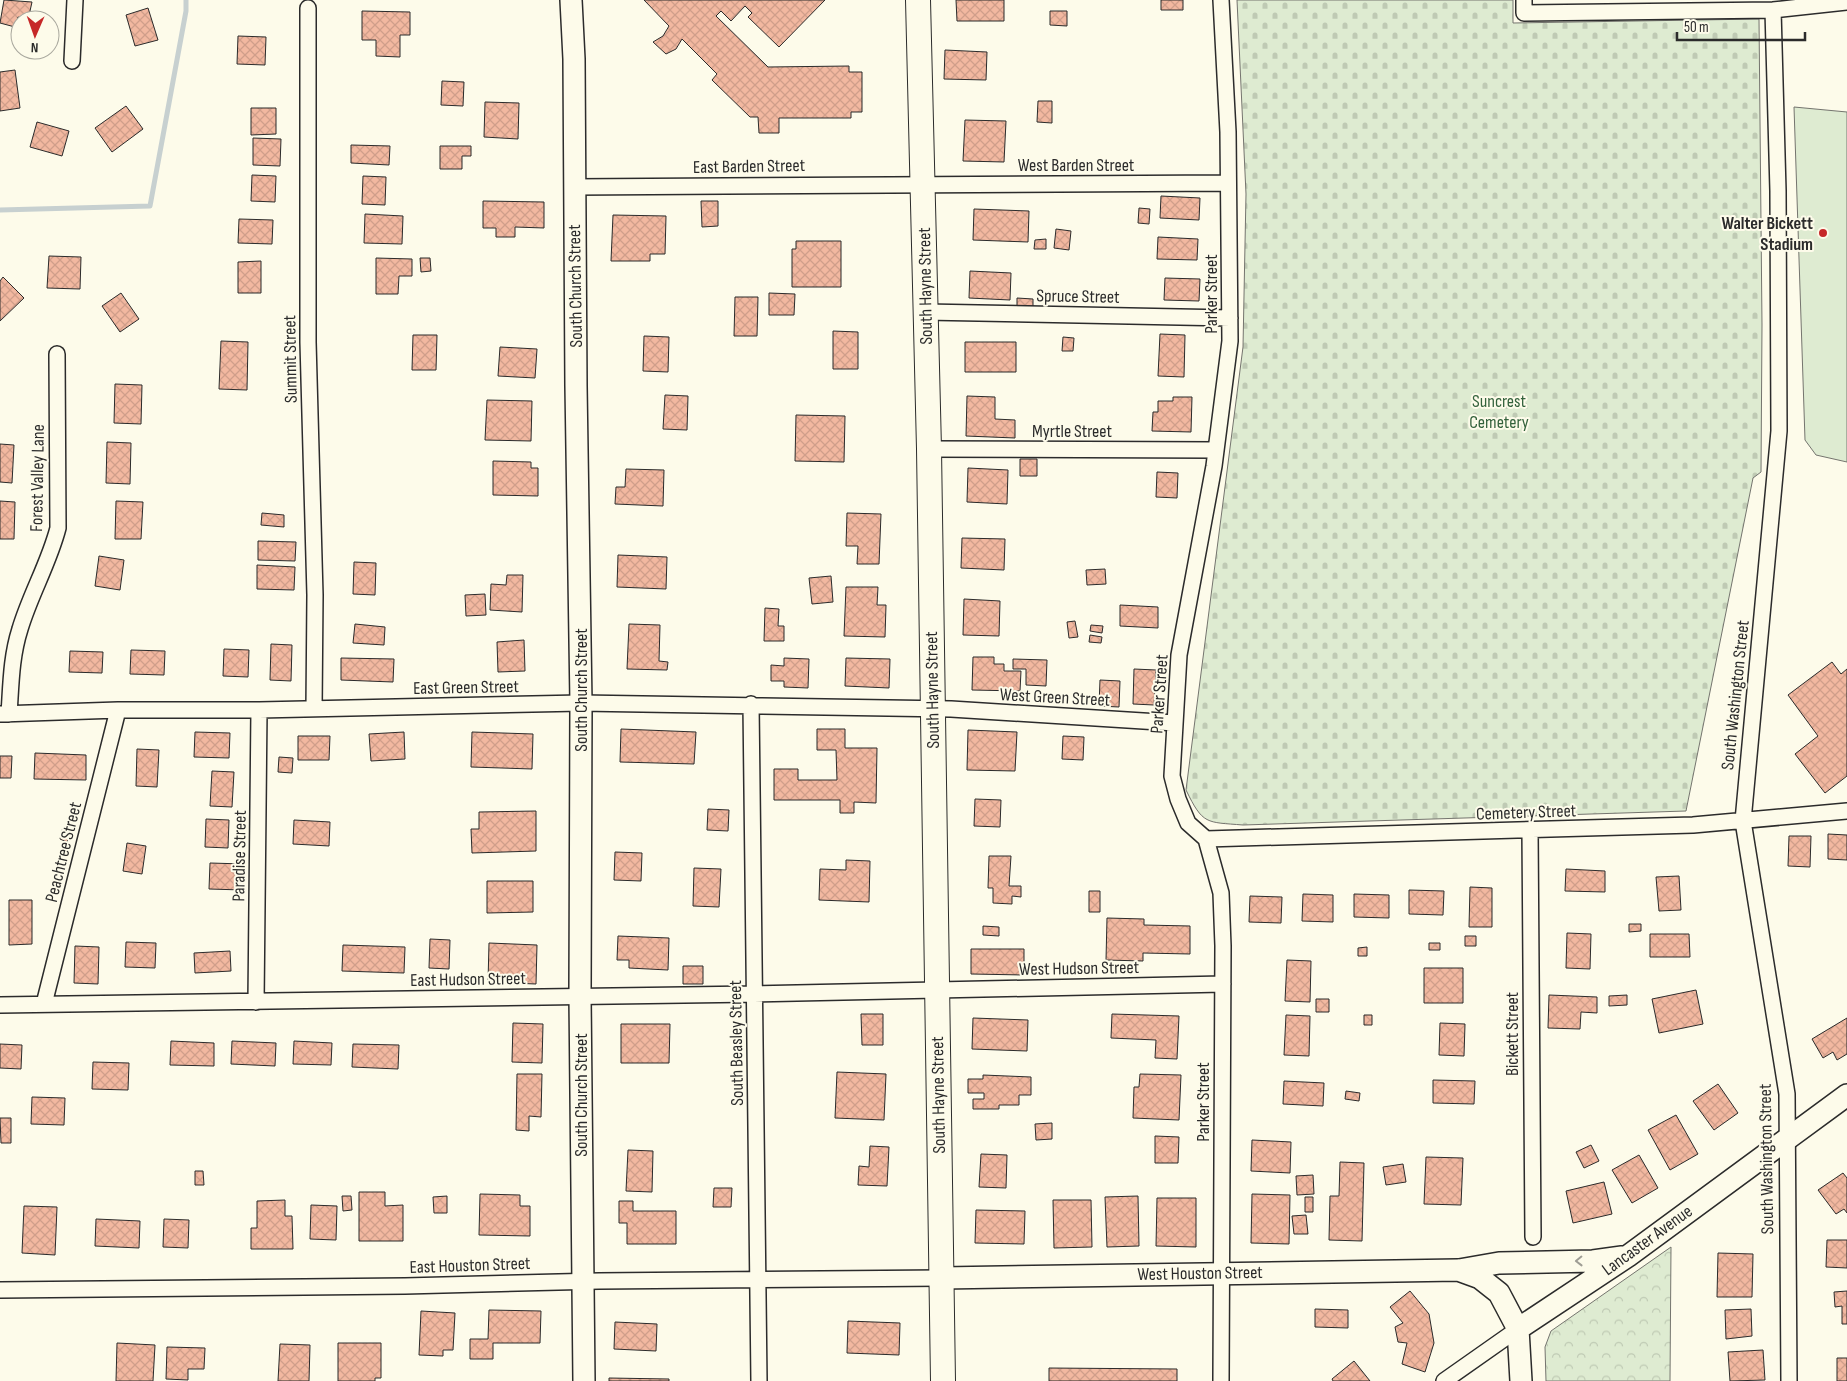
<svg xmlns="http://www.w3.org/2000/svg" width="1847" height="1381" viewBox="0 0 1847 1381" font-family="'Sofia Sans Condensed',sans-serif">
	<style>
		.cemetery { fill: url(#cemetery-stones); stroke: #74746e }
		.park { fill: url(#park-crowns); stroke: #74746e }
		.garden { fill: #deebd1; stroke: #74746e }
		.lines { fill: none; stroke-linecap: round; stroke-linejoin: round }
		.stream { stroke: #c7d0d0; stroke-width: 5 }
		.building { fill: url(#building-cross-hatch); stroke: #2b2b2b }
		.street-casing { stroke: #2b2b2b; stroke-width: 18 }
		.secondary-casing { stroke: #2b2b2b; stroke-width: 24 }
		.primary-casing { stroke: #2b2b2b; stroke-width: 26 }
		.street { stroke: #fdfbea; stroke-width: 15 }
		.secondary { stroke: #fdfbea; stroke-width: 21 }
		.primary { stroke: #fdfbea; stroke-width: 24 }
		.oneway { stroke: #9e9d94 }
		.poi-dot { fill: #c62828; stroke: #fdfbea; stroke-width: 2 }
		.labels { text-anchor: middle; stroke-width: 4; stroke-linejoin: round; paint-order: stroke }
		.street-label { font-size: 18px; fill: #2b2b2b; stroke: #fdfbea }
		.poi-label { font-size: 18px; font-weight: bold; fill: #2b2b2b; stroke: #fdfbea; text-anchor: end }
		.park-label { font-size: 18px; fill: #34623c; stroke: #fdfbea }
	</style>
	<defs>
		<pattern id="cemetery-stones" width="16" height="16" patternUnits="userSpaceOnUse" patternTransform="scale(1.25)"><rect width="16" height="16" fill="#deebd1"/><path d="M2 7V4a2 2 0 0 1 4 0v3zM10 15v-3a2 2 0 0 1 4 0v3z" fill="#bfcab4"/></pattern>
		<pattern id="park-crowns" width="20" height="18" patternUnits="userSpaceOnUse" patternTransform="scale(1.25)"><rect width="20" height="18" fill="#deebd1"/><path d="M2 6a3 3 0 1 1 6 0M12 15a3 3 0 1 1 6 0" fill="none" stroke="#bfcab4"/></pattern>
		<pattern id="building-cross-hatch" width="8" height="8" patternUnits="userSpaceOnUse" patternTransform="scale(1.25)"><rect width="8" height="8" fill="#f2b8a0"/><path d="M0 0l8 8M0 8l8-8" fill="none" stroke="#d09e8a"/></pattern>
	</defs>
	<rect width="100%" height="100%" fill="#fdfbea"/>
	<!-- cemetery -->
	<path class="cemetery" d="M1237,0H1513V23L1759,19L1762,325L1761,472L1753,478L1686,811L1243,825C1206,822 1203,825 1186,790L1243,347L1246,194Z"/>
	<!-- park -->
	<path class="park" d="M1671,1247L1670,1381H1546L1545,1347L1551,1331Z"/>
	<!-- garden -->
	<path class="garden" d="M1794,107L1847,112V462L1816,455L1805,440Z"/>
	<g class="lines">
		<!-- stream -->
		<path class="stream" d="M0,210L150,206L186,11V0"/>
	</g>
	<!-- building -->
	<path class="building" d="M4,0L32,2L28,20L18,17L15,27L0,23Z
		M644,0H825L779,47L748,17L752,13L745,6L731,21L721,11L716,16L768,67L849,66V72H862V112H851V118H779V133H759L758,117H750L712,80L717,74L682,39L676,49L666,54L653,42L663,36L669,26Z
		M956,0H1004V21H957Z
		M1161,0H1183V10H1161Z
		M148,8L158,40L135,46L126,15Z
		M362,11L410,12V35H400V57L376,56V40H362Z
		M1050,11H1067V26L1050,25Z
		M238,36L266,37L265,65L237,64Z
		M945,50L987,52L986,80L944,79Z
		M15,70L20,108L0,111V72Z
		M442,81L464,82L463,106L441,105Z
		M1038,101H1052V123L1037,122Z
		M485,102L519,103L518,139L484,137Z
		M126,106L143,129L112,152L95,128Z
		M251,108H276V134L251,135Z
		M965,120L1006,121L1004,162L963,161Z
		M37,122L69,131L62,156L30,147Z
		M253,138L281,139L280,166L253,165Z
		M351,145L390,146L389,165L351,163Z
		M440,146H471V156H462V169H440Z
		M252,175L276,176L275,202L251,201Z
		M363,176L386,177L385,205L362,204Z
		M1161,196L1200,198L1199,220L1160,218Z
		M483,201L544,202V228L515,227V237H496V228H483Z
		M701,201H718V226L702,227Z
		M1139,208L1150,209L1149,224L1138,223Z
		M974,209L1029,211L1028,242L973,240Z
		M365,214L403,216L402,244L364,243Z
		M613,215L666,216L665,254H650V261H611Z
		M239,219L273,220L272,244L238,243Z
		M1056,229L1071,231L1069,250L1054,248Z
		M1158,237L1198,239L1197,260L1157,259Z
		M1046,239V249H1034L1035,240Z
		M796,241H841V287H792V249H796Z
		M49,256L81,257L80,289L47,288Z
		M376,258L412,259V276H399L398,294H376Z
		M420,258H430L431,271L421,272Z
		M261,261V293H238V262Z
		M970,271L1011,273L1010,300L969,298Z
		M3,277L24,298L0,321V281Z
		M1165,278L1200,279L1199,301L1164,300Z
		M121,293L139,319L120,332L102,306Z
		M769,293L795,294L794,315H769Z
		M735,297H758L757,336H734Z
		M1017,298L1033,299V309H1017Z
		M833,331L858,332V369H833Z
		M1160,334L1185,335L1184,377L1158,376Z
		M413,335H437L436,370H412Z
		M644,336L669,337L668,372L643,371Z
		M1063,337L1074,338L1073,351H1062Z
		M221,341L248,342L247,390L219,389Z
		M965,342H1016V372H965Z
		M500,347L537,349L535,378L498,376Z
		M115,384L142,385L141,424L114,423Z
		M665,395L688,396L687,430L663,429Z
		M967,396L995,397V419L1015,420V438L966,436Z
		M1173,397H1192L1191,432L1152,431L1153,412H1158V401H1173Z
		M487,400L532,401L531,441L485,440Z
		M796,415L845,416L844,462L795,461Z
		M107,442L131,443L130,484L106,483Z
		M0,444L14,445L12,483L0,482Z
		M1020,459H1037V476H1020Z
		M493,461L531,462V468H538V496L493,495Z
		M968,468L1008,470L1007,504L967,502Z
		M626,469L664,470L663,506L615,504L616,487H625Z
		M1157,472L1178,473L1177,498L1156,497Z
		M0,501L15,502L14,539H0Z
		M116,501L143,502L141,539H115Z
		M262,513L284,515V527L261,525Z
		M847,513L881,514L879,564H857L858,546H846Z
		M962,538L1005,539L1004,570L961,568Z
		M258,541L296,542L295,561L258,560Z
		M618,555L667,557L666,589L617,587Z
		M99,556L124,560L120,590L95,586Z
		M354,562L376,563L375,595L353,594Z
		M257,565L295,567L294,590L257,589Z
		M1105,569L1106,584L1087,585L1086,570Z
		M507,575H523L522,612L490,610L491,584L506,585Z
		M831,576L833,602L812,604L809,578Z
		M846,587H878L877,605H886L885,637L844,636Z
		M485,594L486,615L466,616L465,595Z
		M964,599L1000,601L999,636L963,635Z
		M1120,605L1158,607V628L1120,626Z
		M765,608L779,609L778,626H784V641H764Z
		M1075,621L1078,637L1069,638L1067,622Z
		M355,624L385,627L384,645L353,643Z
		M629,624L660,625L659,661L668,662L667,670L627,669Z
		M1091,625L1103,626L1102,633L1090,631Z
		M1090,635L1102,637L1101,643L1089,642Z
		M524,640L525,671L498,672L497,642Z
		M271,644L292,645L291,681L270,680Z
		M224,649L249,650L248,677L223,676Z
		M131,650L165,651L164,675L130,674Z
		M70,651L103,652L102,673L69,672Z
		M973,657H994V664H1004V671H1021L1020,691L972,690Z
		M341,658L394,659L393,682L341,680Z
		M784,658L809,659L808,688L784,687V681H771V665L784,666Z
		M846,658L890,659L889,688L845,686Z
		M1013,659L1047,660L1046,686L1026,685V669H1013Z
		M1832,662L1841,674L1847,669V776L1825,793L1795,754L1818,736L1788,695Z
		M1134,669L1156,670L1154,705L1133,704Z
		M1100,680L1120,681L1119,707L1099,706Z
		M621,729L696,732L694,764L620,762Z
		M817,729H845V748H877L876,803L854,802V813H840V800H774V769H798V780H837L836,750H817Z
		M968,730L1017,732L1015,771L967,770Z
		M195,732L230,733L229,758L194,757Z
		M404,732L405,759L371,761L369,734Z
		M472,732L533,734L532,769L471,767Z
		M298,736H330L329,760H298Z
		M1063,736L1084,737L1083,760L1062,759Z
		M137,749L159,750L157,787L136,786Z
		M35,753L86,755V780L34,779Z
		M0,756H12L11,778H0Z
		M279,757L293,758L292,773L278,772Z
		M212,771L234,772L232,807L210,806Z
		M975,799L1001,800L1000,827L974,826Z
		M708,809L729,810L728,831L707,830Z
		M536,811V851L472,853L471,829H479V812Z
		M206,819L229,820L228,848L205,847Z
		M294,820L330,822L329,846L293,844Z
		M63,827L71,829L67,842L60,839Z
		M1828,834L1847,835V860L1828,859Z
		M1789,836H1811L1810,867L1788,866Z
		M127,843L146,846L142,874L123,871Z
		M615,852L642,853L641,881L614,880Z
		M989,856H1011L1009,886H1021V897L1012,896V904L993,903V888H988Z
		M846,860L870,861L869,902L819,900L820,869L846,870Z
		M210,863L244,864L243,890L209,889Z
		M694,868L721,869L719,907L693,906Z
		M1566,869L1605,871V892L1565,891Z
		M1679,876L1681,910L1659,911L1656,877Z
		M487,881H533V912L487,913Z
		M1470,887L1492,888V927H1469Z
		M1409,890L1444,891L1443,915L1409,914Z
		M1089,891H1100V912H1089Z
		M1303,894L1333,895V922L1302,921Z
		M1354,894L1389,895V918L1354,917Z
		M1250,896L1282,897L1281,923L1249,922Z
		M9,900H32V944L9,945Z
		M1107,918L1144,919V925L1190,926V954L1143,953V961L1106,960Z
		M1629,924H1641V931L1629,932Z
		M983,926L999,927V936L983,935Z
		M1567,933L1591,934L1590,969L1566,968Z
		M1650,934H1689L1690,957H1650Z
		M618,936L669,938L668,970L629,968V960H617Z
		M1465,936H1476V946H1465Z
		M430,939L450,940L449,969L429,968Z
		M126,942L156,943L155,968L125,967Z
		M489,943L537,945L536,984L488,982Z
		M1429,943H1440V950H1429Z
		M343,945L405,947L404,973L342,971Z
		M75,946L99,947L98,984L74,983Z
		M1367,947V956H1358V948Z
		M971,949H1024V975L971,974Z
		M230,951L231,971L195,973L194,953Z
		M1287,960L1311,961L1310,1002L1285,1001Z
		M683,966H703V984H683Z
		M1424,968H1463V1003H1424Z
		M1696,990L1703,1024L1659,1033L1652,999Z
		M1549,995L1597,997V1013L1581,1012L1580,1029L1548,1028Z
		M1627,995V1005L1609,1006V996Z
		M1316,999H1329V1012H1316Z
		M861,1014H883V1045H862Z
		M1112,1014L1179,1016L1177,1059L1155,1058L1156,1040L1111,1038Z
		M1286,1015L1310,1016L1309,1056L1284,1055Z
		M1364,1015H1372V1025H1364Z
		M973,1018L1028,1020L1027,1051L972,1049Z
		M1847,1018V1054L1837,1060L1833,1052L1823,1058L1812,1039Z
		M513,1023L543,1024L542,1063L512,1062Z
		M1440,1023L1465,1024L1464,1056L1439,1055Z
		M621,1024H670L669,1063H621Z
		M171,1041L214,1043V1066L170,1065Z
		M232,1041L276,1043L275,1066L231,1064Z
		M294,1041L332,1043L331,1065L293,1064Z
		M0,1044L22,1045L21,1069L0,1068Z
		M353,1044L399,1045L398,1069L352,1067Z
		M93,1062L129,1063L128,1090L92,1089Z
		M837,1072L886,1074L884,1120L835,1118Z
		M517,1074H542L541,1117L529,1116V1131L516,1130Z
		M1140,1074L1181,1075L1179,1120L1133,1118L1134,1087H1139Z
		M983,1075L1031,1077V1095H1019V1105H999V1109H973V1099H984V1093H968V1079H983Z
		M1433,1080L1475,1081L1474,1104L1433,1103Z
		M1284,1081L1324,1083L1323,1106L1283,1104Z
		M1718,1084L1738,1113L1714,1130L1693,1101Z
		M1346,1091L1360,1093L1359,1101L1345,1099Z
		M32,1097L65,1098L64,1125L31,1124Z
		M1676,1115L1698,1154L1670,1170L1648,1130Z
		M0,1118H11V1143H1Z
		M1052,1123V1139L1036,1140L1035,1124Z
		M1155,1136L1179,1137L1178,1163H1155Z
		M1252,1140L1291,1142L1290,1173L1251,1171Z
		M1591,1145L1599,1161L1584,1168L1576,1152Z
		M870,1146L889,1147L887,1186L858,1185L859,1166L869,1167Z
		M628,1150L653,1151L652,1192L626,1191Z
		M981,1154L1007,1155L1006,1188L979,1187Z
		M1639,1155L1658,1188L1632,1203L1612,1170Z
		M1426,1157L1463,1158L1461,1205L1424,1204Z
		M1340,1162L1364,1163L1362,1241L1329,1240L1330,1196H1339Z
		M1403,1164L1406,1182L1386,1185L1383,1167Z
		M195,1171H203L204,1185H195Z
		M1843,1173L1847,1178V1213L1844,1209L1836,1214L1818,1190Z
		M1313,1175L1314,1194L1297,1195L1296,1176Z
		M1604,1182L1612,1214L1573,1223L1566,1191Z
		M714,1188H732L731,1207H713Z
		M359,1192H385V1206L403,1205V1241H359Z
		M480,1194L520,1195V1206H530V1236L479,1235Z
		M1252,1194L1290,1195L1289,1244L1251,1243Z
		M342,1196H351L352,1210L343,1211Z
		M447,1196V1213H434L433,1197Z
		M1138,1196L1139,1246L1107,1247L1105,1197Z
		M1305,1197H1313V1212H1305Z
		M1157,1198H1196V1247L1156,1246Z
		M285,1200V1216H292L293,1249H251V1228H257V1201Z
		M1053,1200H1091L1092,1247L1054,1248Z
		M619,1201H633V1211H676V1244H627V1223H619Z
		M311,1205L337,1206L336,1240L310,1239Z
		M24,1206L57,1207L55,1255L22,1253Z
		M976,1210L1025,1211L1024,1244L975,1243Z
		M1306,1215L1308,1234H1294L1292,1216Z
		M96,1219L140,1221L139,1248L95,1246Z
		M164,1219L189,1220L188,1248L163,1247Z
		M1827,1240H1847V1268L1826,1267Z
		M1718,1253L1753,1254L1752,1297H1717Z
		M1410,1291L1429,1314L1434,1343L1425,1372L1402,1364L1407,1343L1398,1342L1395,1327L1403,1323L1390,1307Z
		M1847,1291V1324H1842V1306L1835,1307L1834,1292Z
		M1315,1309L1348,1310V1328L1315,1327Z
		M1751,1309L1752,1336L1726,1339L1725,1310Z
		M489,1310L541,1311L540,1343H493V1359H470V1339H488Z
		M421,1311L455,1313L453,1350H443V1356L419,1355Z
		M848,1321L900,1323L899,1355L847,1353Z
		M615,1322L657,1324L656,1351L614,1349Z
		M117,1343L155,1345L153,1381H116Z
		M338,1343H381V1378H375V1381H338Z
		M280,1344L310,1345L309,1381H278Z
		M167,1347L205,1348L204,1369H188V1380L166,1379Z
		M1763,1350L1765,1380L1730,1381L1728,1352Z
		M1837,1358H1847V1381H1837Z
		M1354,1361L1370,1381H1333L1332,1379Z
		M1049,1368L1177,1369V1381H1049Z
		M609,1378L669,1379V1381H609Z"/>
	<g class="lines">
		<!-- street casing -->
		<g class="street-casing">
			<path id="street" d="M1524,0V13L1773,10L1847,2
				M308,8V342L315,595L314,709
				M1773,10L1778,191L1779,431L1743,821L1787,1094L1789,1381
				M72,61L75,0
				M574,187L1228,183
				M925,312L1230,318
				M929,449L1216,450
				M751,704L759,1381
				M0,714L118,710H259L581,703L951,709L1175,723
				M9,714C11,685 11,657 20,629C30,595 49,563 58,528L57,354
				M1530,830L1533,1237
				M1206,839L1693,825L1847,811
				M256,1002L259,710
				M44,1004L118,710
				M0,1005L754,994L1223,984
				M0,1290L405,1286L599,1281L942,1278
				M1221,1381L1223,946L1221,893L1206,839L1188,823L1178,799L1172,776L1179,655L1214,466L1230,341L1228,132L1221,0
				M1444,1381L1518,1329"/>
		</g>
		<!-- secondary casing -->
		<g class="secondary-casing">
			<path id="secondary" d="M571,0L574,59L576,386L581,703L580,996L584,1381
				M1459,1270L1499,1263L1593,1261L1622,1257
				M942,1278L1458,1270L1480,1278L1499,1293L1518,1329L1521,1381
				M1518,1329L1628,1256L1847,1095"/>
		</g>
		<!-- primary casing -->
		<g class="primary-casing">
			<path id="primary" d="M918,0L929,449L943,1381"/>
		</g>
		<!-- street -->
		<use href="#street" class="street"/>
		<!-- secondary -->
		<use href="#secondary" class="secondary"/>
		<!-- primary -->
		<use href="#primary" class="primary"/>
	</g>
	<!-- one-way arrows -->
	<defs><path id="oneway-chevron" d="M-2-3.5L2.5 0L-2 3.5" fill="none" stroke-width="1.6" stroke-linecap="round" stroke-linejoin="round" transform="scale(1.25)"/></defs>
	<use class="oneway" href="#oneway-chevron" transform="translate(1579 1261) rotate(179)"/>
	<!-- markers -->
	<circle class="poi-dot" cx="1823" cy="233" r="5"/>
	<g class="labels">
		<!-- street labels -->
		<g class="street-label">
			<text x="1076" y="171">West Barden Street</text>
			<text transform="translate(749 166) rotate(-1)" y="6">East Barden Street</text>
			<text transform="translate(575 286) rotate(-91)" y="6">South Church Street</text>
			<text transform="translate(925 286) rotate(-91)" y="6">South Hayne Street</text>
			<text transform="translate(1211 294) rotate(-90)" y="6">Parker Street</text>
			<text transform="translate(1078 296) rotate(1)" y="6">Spruce Street</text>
			<text transform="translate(290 359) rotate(-91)" y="6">Summit Street</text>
			<text x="1072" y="437">Myrtle Street</text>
			<text transform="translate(37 478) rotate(-89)" y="6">Forest Valley Lane</text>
			<text transform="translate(466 687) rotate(-1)" y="6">East Green Street</text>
			<text transform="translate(581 690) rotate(-90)" y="6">South Church Street</text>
			<text transform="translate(932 690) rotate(-91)" y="6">South Hayne Street</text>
			<text transform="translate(1159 694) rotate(-86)" y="6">Parker Street</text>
			<text transform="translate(1735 695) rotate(-84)" y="6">South Washington Street</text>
			<text transform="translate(1055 697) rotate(3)" y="6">West Green Street</text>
			<text transform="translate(1526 812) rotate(-2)" y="6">Cemetery Street</text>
			<text transform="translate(63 852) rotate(-76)" y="6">Peachtree Street</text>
			<text transform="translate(239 856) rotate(-89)" y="6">Paradise Street</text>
			<text transform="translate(1079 968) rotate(-1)" y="6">West Hudson Street</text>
			<text transform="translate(468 979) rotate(-1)" y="6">East Hudson Street</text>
			<text transform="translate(1512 1034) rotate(-90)" y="6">Bickett Street</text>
			<text transform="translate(736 1043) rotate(-91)" y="6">South Beasley Street</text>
			<text transform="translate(581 1095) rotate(-90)" y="6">South Church Street</text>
			<text transform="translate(938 1095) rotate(-91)" y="6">South Hayne Street</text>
			<text transform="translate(1203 1102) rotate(-90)" y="6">Parker Street</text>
			<text transform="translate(1766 1159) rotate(-91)" y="6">South Washington Street</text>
			<text transform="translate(1647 1240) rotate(-36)" y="6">Lancaster Avenue</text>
			<text transform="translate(470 1265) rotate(-2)" y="6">East Houston Street</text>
			<text transform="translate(1200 1273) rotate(-1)" y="6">West Houston Street</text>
		</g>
		<!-- poi labels -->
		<g class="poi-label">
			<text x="1813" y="229">Walter Bickett<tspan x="1813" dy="21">Stadium</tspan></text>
		</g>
		<!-- park labels -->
		<g class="park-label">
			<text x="1499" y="407">Suncrest<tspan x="1499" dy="21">Cemetery</tspan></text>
		</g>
	</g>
	<!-- north arrow -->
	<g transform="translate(35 35) rotate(182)"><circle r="24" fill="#fdfbea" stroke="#a9a89e"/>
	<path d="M0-4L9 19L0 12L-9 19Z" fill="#c62828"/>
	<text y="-8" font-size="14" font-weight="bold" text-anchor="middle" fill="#2b2b2b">N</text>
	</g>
	<!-- scale -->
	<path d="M1677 32v8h128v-8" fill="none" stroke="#2b2b2b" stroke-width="2.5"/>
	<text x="1684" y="32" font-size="15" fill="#2b2b2b" stroke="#fdfbea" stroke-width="4" paint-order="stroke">50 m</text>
</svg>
